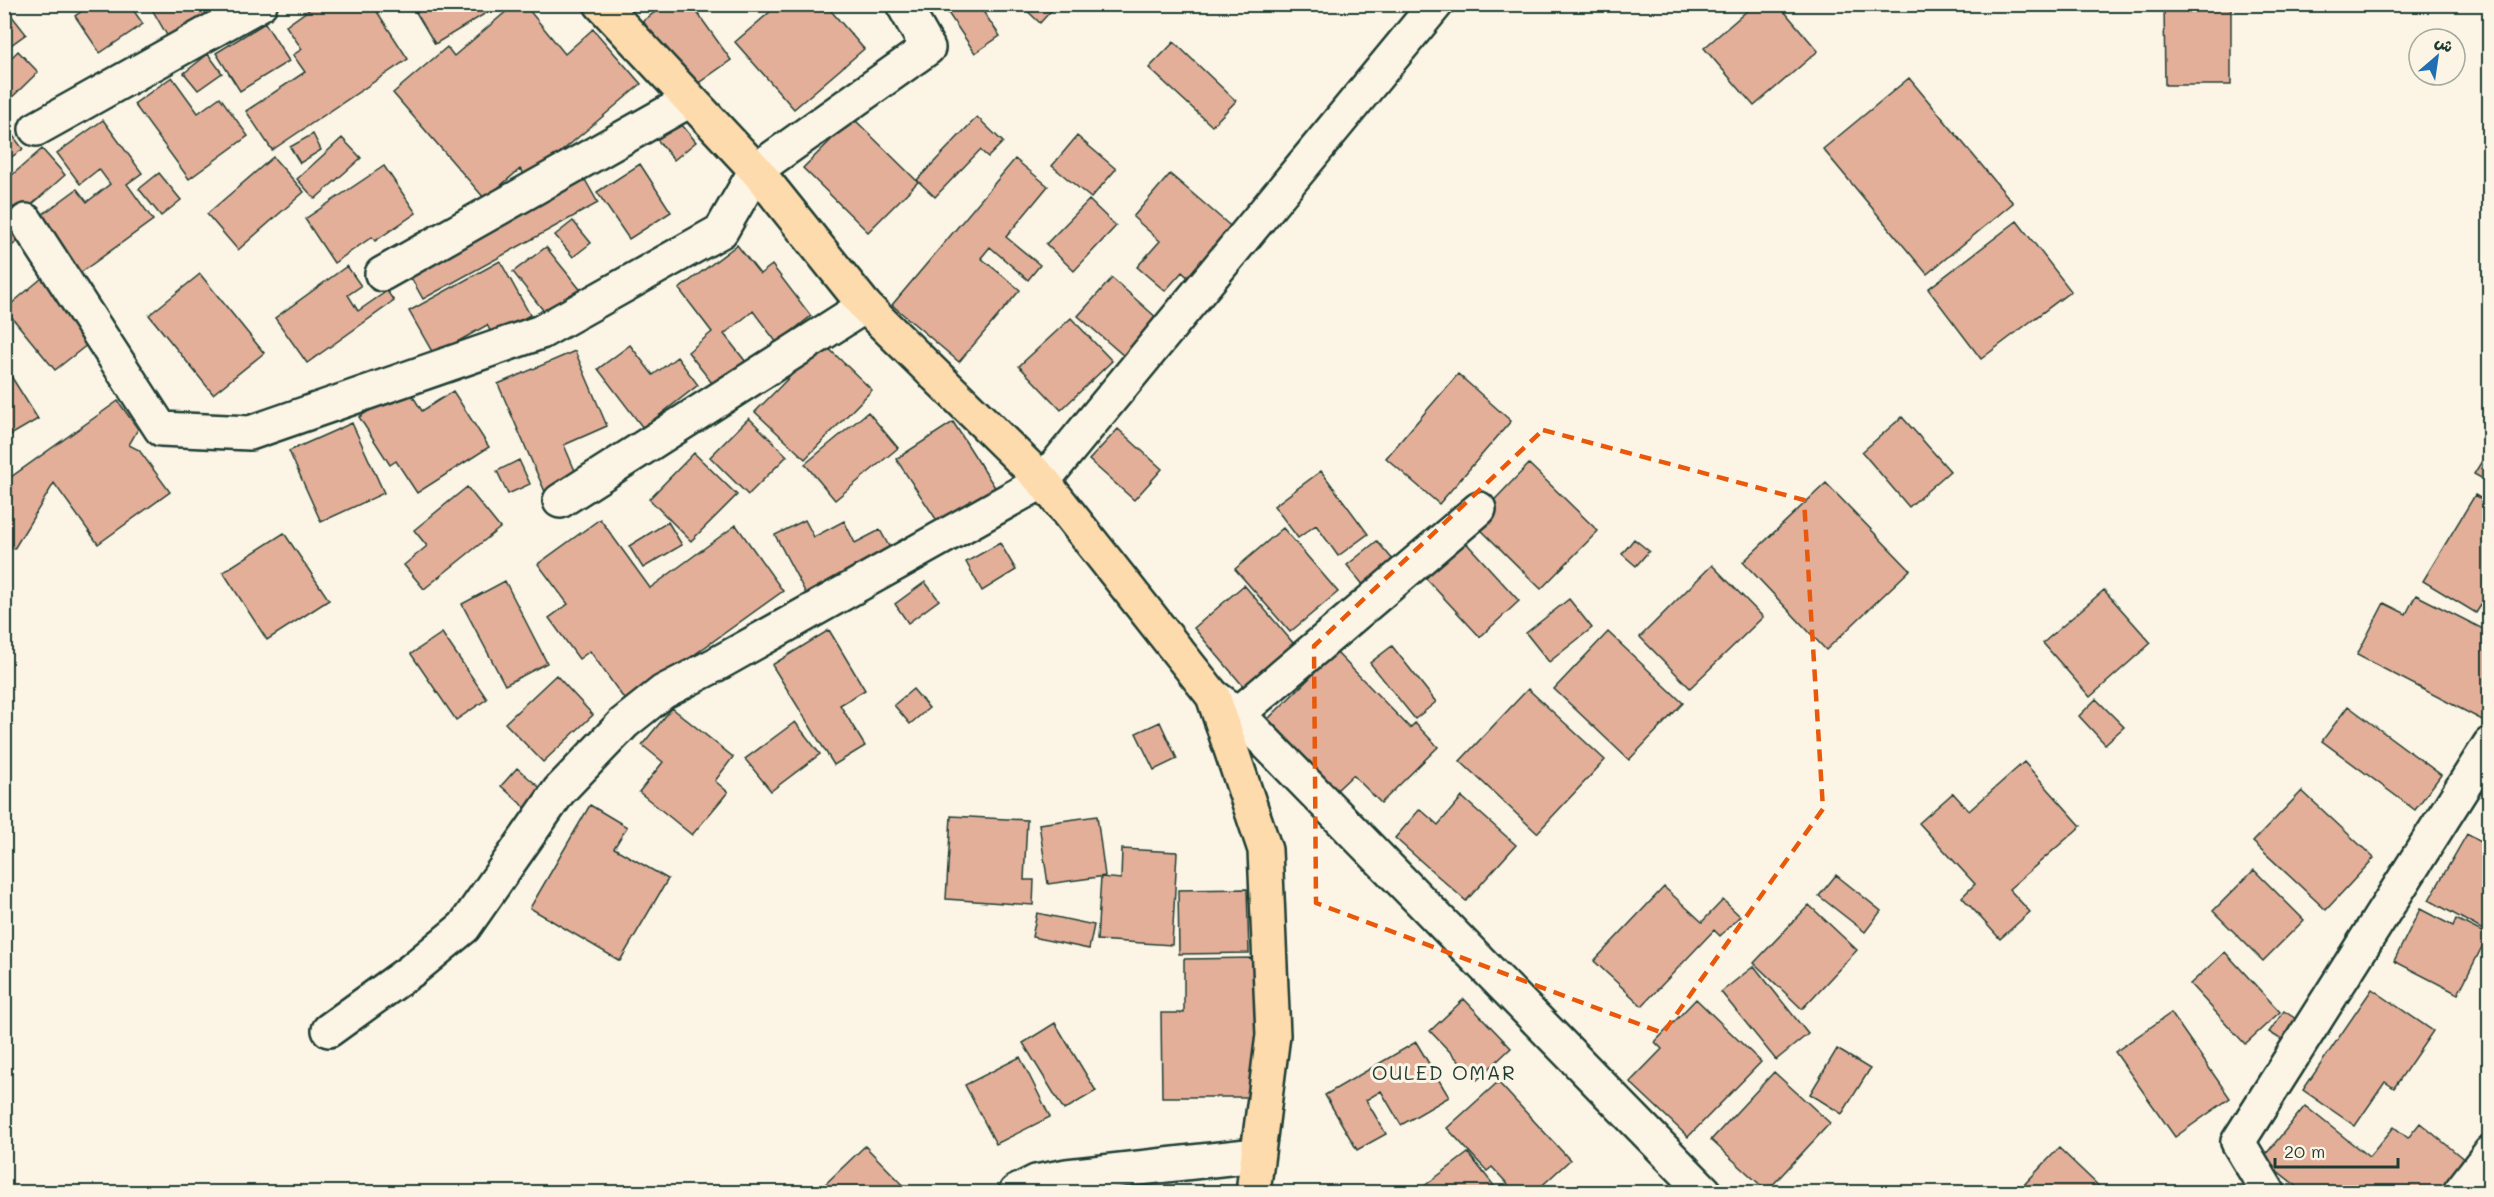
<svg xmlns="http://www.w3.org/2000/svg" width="2494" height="1197" viewBox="0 0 2494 1197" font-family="Mali,'Playpen Sans Arabic',sans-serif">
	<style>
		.building { fill: #e4af98; stroke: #1f3d34; stroke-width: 1.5 }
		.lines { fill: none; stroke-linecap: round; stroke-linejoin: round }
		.minor-casing { stroke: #1f3d34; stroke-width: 38 }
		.major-casing { stroke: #1f3d34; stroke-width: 38 }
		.minor { stroke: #fcf5e5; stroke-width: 33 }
		.major { stroke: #fedbac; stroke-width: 33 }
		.marked { fill: none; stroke: #e8590c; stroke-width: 4.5; stroke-dasharray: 12 8; stroke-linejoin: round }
		.labels { text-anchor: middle; stroke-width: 6; stroke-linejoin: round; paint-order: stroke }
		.quarter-label { font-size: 20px; letter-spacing: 1.5px; fill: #1f3d34; stroke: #fcf5e5 }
	</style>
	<rect width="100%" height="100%" fill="#fcf5e5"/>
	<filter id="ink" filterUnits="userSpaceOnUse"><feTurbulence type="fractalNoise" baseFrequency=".0167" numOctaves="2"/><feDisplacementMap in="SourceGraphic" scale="12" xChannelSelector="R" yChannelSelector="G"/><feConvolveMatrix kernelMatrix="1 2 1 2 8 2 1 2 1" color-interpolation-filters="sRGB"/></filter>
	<g filter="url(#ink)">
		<!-- building -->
		<path class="building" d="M92,4H129L143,24L100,53L75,16Z
			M149,4H204L209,13L168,37Z
			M317,4H372L408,59L272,150L246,111L305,72L293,55L302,49L286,26Z
			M411,4H501L435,44Z
			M515,4H524L565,54L593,29L641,84L529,179L520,169L485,199L393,93L447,47L454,56Z
			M666,4H691L731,60L690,89L643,21Z
			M779,4H825L864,49L794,109L735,42Z
			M942,4H978L1000,36L975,53Z
			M1020,4H1057L1040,23Z
			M1755,4H1778L1818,51L1754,106L1704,48Z
			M2164,4H2231V85H2165Z
			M4,6L26,34L4,50Z
			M265,23L289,61L240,91L216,53Z
			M1174,42L1236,101L1212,126L1149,68Z
			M18,51L38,72L4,105V65Z
			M208,54L222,73L198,90L184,73Z
			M172,77L198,113L220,97L248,136L189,179L134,104Z
			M1909,78L2013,203L1927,274L1823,149Z
			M977,117L1003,142L988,157L980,150L935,197L917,180Z
			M853,118L918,182L868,232L803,168Z
			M677,119L696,142L674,160L655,137Z
			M103,120L142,173L127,184L153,220L76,276L35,220L77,189L87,202L110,184L99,169L80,184L57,153Z
			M4,124L23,149L4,162Z
			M313,134L321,150L300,163L290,147Z
			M1077,136L1116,169L1091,198L1052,166Z
			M342,138L361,158L315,199L297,179Z
			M42,149L65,175L20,215L4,197V182Z
			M273,157L304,192L238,250L207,214Z
			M1015,159L1048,186L1006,237L1040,265L1028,280L990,247L981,258L1020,290L959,362L892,305Z
			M640,164L671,212L629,239L597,192Z
			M384,166L416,213L375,241L372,237L334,263L305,219Z
			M579,169L598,203L423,299L404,265Z
			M159,173L181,200L161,216L139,189Z
			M1170,174L1235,230L1191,280L1182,272L1165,291L1137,267L1160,241L1133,217Z
			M1089,200L1116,226L1074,271L1046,244Z
			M4,205L27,235L4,251Z
			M573,221L591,243L573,257L555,235Z
			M2017,221L2071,291L1981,359L1928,289Z
			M737,245L760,274L772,265L811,316L777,343L753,311L724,334L753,371L722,396L688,352L712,332L679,289Z
			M546,247L583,293L550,319L513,272Z
			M500,261L530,315L493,336L487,325L434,355L409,311Z
			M347,266L361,286L348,295L358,311L387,291L394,301L307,363L275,318Z
			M200,274L264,353L213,394L149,315Z
			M42,278L92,341L55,370L5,309Z
			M1112,278L1158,319L1124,356L1078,316Z
			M1071,318L1112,361L1061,410L1019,366Z
			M823,343L872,390L805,459L755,412Z
			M630,345L653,375L677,357L698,385L643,428L598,369Z
			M575,351L607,426L564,445L579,480L546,494L498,384Z
			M4,365L38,419L4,439Z
			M1458,374L1511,421L1439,504L1386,458Z
			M407,387L422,411L453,391L489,447L417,493L396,461L390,465L359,417Z
			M118,401L138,429L129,445L139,450L170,492L98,544L54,483L14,549L12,548L4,538V482Z
			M868,412L898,448L835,500L805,464Z
			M1902,417L1950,471L1909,507L1862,452Z
			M749,418L787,456L748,495L710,457Z
			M953,422L998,492L942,528L896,459Z
			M352,423L384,493L321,522L289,451Z
			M1118,429L1162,469L1134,500L1089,460Z
			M2490,448V483L2474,474Z
			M694,453L737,495L691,541L649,499Z
			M519,460L530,484L508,494L497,471Z
			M1529,464L1598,531L1541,589L1473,522Z
			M1321,471L1368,534L1338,556L1316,525L1298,538L1274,506Z
			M1826,483L1910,570L1826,650L1743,562Z
			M467,487L500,528L424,589L404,565L427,546L414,530Z
			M2475,495L2490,504V591L2476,613L2423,581Z
			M600,519L650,588L736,525L783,591L627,703L590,651L579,659L549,618L568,604L538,564Z
			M805,520L814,537L844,521L855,543L880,530L896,559L811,603L775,535Z
			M668,522L682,545L643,568L629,546Z
			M1283,528L1338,592L1290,632L1235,569Z
			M284,533L329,600L267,640L223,572Z
			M1459,535L1519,601L1480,637L1419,571Z
			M1634,539L1649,551L1636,566L1622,554Z
			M1377,541L1399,567L1369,592L1347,565Z
			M1000,543L1016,570L982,591L966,562Z
			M1712,565L1763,617L1690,688L1640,637Z
			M505,581L547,663L505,685L462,604Z
			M925,582L939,600L908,623L895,604Z
			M1244,585L1299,650L1249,693L1194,628Z
			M2104,590L2151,643L2090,697L2043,643Z
			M2416,595L2489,632L2484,641L2490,644V692L2484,703L2490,706V724L2357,655L2384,603L2406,614Z
			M1569,599L1592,628L1549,662L1526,633Z
			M829,630L865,690L840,705L865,746L834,765L772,665Z
			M1608,632L1683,703L1629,760L1554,689Z
			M442,633L487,699L456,720L411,654Z
			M1392,646L1436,702L1415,719L1370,663Z
			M1336,652L1410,728L1415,723L1438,747L1381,803L1353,775L1337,790L1268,719Z
			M556,675L593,715L543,762L505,723Z
			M913,689L929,708L910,724L894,705Z
			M1528,689L1605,760L1537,833L1460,761Z
			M2096,699L2124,727L2105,744L2079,716Z
			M2348,706L2441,775L2415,810L2322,741Z
			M672,708L733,757L715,781L728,792L692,835L639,792L663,762L642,745Z
			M795,722L820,754L771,791L745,759Z
			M1160,722L1177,759L1154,770L1136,733Z
			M2024,762L2081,826L2009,889L2030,912L2000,939L1962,897L1975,884L1919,823L1953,793L1969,811Z
			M517,768L545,792L529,811L501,786Z
			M2302,791L2374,858L2326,910L2253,842Z
			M1462,797L1516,845L1466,901L1395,838L1420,809L1438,825Z
			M590,805L627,827L614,848L668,879L620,961L530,908Z
			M951,816L1027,820L1024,880H1034L1033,905L946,899Z
			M1097,816L1105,876L1048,884L1039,824Z
			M2467,834L2490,847V934L2429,900Z
			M1122,849L1177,852L1172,945L1097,940L1101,877L1121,879Z
			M2254,870L2304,920L2263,961L2213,911Z
			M1836,875L1881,911L1865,932L1819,896Z
			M1664,887L1702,922L1723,900L1740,916L1720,936L1714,930L1642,1006L1594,961Z
			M1247,889L1249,953L1179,954L1178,890Z
			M1809,905L1857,950L1802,1009L1754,963Z
			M2420,909L2453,926L2456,919L2488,935L2458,994L2394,961Z
			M1037,913L1094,925L1089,949L1032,937Z
			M2225,952L2280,1012L2245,1044L2190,984Z
			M1256,958L1257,1097H1162L1161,1013H1184V959Z
			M1754,966L1808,1034L1776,1060L1721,992Z
			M2372,989L2433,1031L2394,1088L2385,1082L2355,1126L2303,1090Z
			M1464,999L1511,1048L1477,1080L1430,1031Z
			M1696,999L1761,1062L1688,1137L1630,1082L1662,1049L1655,1042Z
			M2284,1011L2302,1023L2288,1044L2269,1032Z
			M2171,1013L2230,1098L2175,1137L2115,1052Z
			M1055,1023L1096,1091L1064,1110L1023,1043Z
			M1416,1042L1449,1097L1401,1125L1381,1091L1366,1100L1386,1134L1357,1150L1325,1095Z
			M1837,1049L1870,1069L1842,1114L1810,1094Z
			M1020,1057L1050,1117L996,1144L965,1085Z
			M1774,1072L1830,1123L1767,1191L1711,1140Z
			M1498,1082L1570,1160L1535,1192H1515L1492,1167L1487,1171L1447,1128Z
			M2305,1106L2369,1157L2394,1127L2408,1138L2420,1123L2471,1165L2448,1192H2304L2262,1159Z
			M865,1146L910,1192H817Z
			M2059,1148L2105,1192H2021L2019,1190Z
			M1468,1153L1499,1192H1421L1419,1190Z"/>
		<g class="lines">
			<!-- minor casing -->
			<g class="minor-casing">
				<path id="minor" d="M36,129L260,4
					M26,221L161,429L250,433L541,332L721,231L756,170L928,48L903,4
					M382,274L690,100
					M560,501L865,306
					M1213,696L1238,714L1705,1192
					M1238,714L1479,509
					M329,1030L412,970L464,927L559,791L624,723L663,692L715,665L1043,481L1436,4
					M1016,1192L1036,1182L1067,1176L1256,1155
					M2268,1192L2238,1142L2490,744
					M2460,1192L2490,1153"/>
			</g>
			<!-- major casing -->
			<g class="major-casing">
				<path id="major" d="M601,4L756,170L865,306L1043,481L1213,696L1265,850L1273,1035L1253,1192"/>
			</g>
			<!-- minor -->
			<use href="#minor" class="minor"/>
			<!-- major -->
			<use href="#major" class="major"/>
		</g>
	</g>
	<!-- marked area -->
	<path class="marked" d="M1543,430L1804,500L1823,809L1663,1033L1316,903L1314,646Z"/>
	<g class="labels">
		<!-- quarter labels -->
		<g class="quarter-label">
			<text x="1444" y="1080">OULED OMAR</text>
		</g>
	</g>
	<!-- margin -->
	<rect width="2494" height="1197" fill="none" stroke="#fcf5e5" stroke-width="24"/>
	<rect x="12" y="12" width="2470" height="1173" fill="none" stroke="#1f3d34" stroke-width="2" filter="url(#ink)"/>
	<!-- north arrow -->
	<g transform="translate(2437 57) rotate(29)"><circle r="28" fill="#fcf5e5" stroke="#a4ab9e" stroke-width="1.5"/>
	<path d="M0-4.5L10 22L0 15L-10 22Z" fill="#1f6fb2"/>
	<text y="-9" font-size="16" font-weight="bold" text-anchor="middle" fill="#1f3d34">ش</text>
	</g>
	<!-- scale -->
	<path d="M2275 1158v9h123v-9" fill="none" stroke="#1f3d34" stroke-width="3"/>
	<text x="2284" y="1158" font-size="18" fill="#1f3d34" stroke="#fcf5e5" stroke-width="4.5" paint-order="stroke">20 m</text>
</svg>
